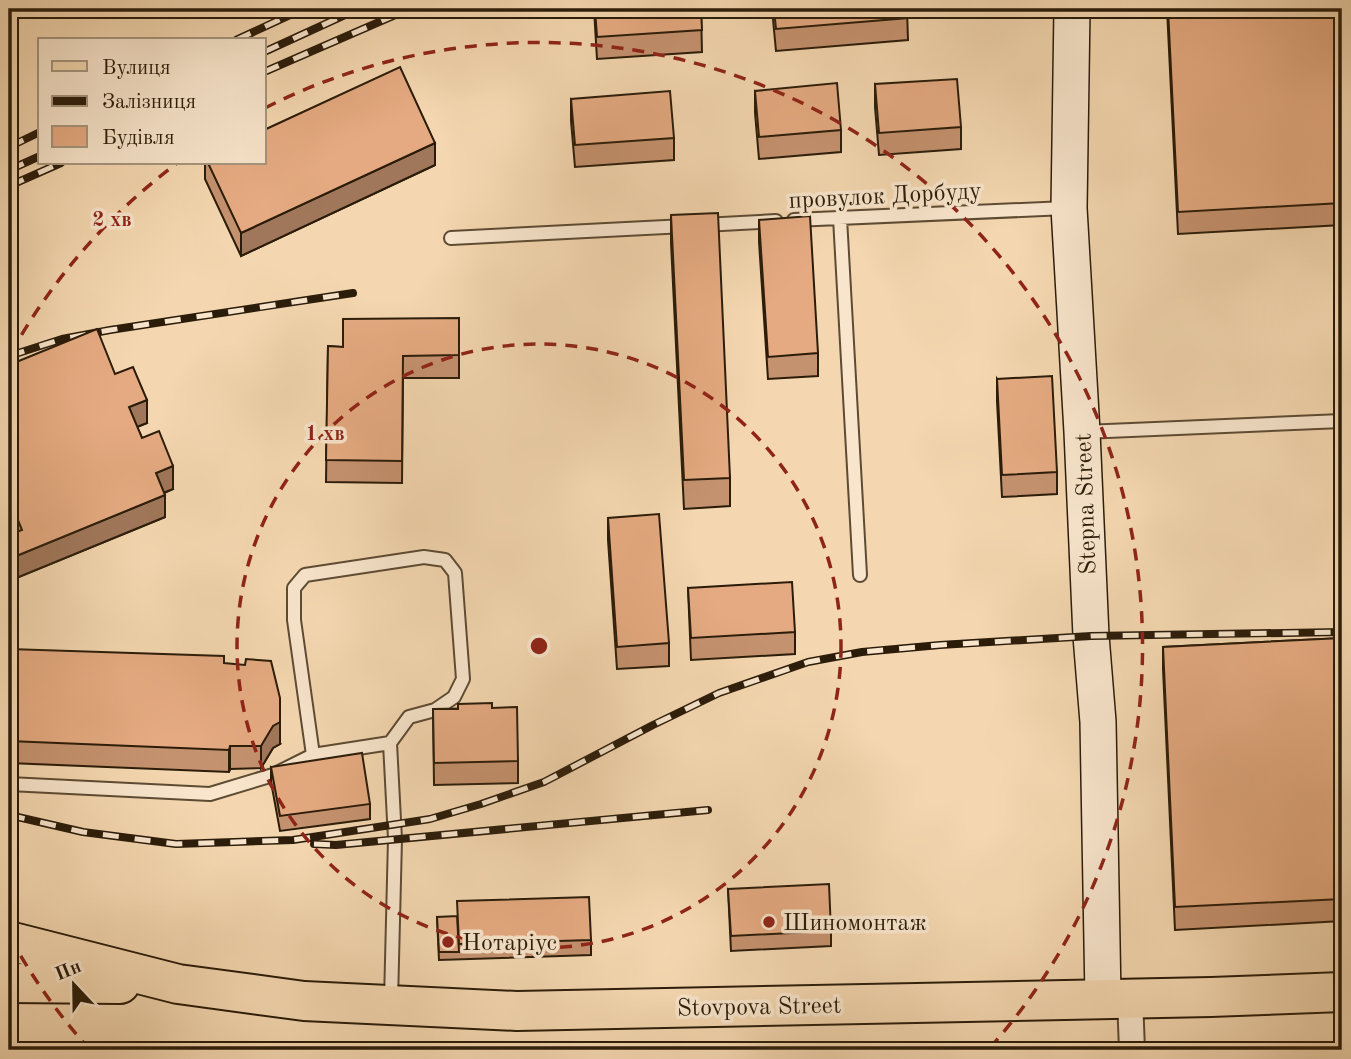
<svg xmlns="http://www.w3.org/2000/svg" width="1351" height="1059" viewBox="0 0 1351 1059" font-family="'Old Standard TT',serif">
	<style>
		.lines { fill: none; stroke-linecap: round; stroke-linejoin: round }
		.service-casing { stroke: #5d4b34; stroke-width: 16 }
		.minor-casing { stroke: #5d4b34; stroke-width: 28 }
		.secondary-casing { stroke: #2b1c0a; stroke-width: 38 }
		.primary-casing { stroke: #2b1c0a; stroke-width: 42 }
		.service { stroke: #f8e5cc; stroke-width: 12 }
		.minor { stroke: #f8e5cc; stroke-width: 24 }
		.secondary { stroke: #f8e5cc; stroke-width: 35 }
		.primary { stroke: #f4d7b0; stroke-width: 38 }
		.rail-casing { stroke: #2b1c0a; stroke-width: 8 }
		.rail { stroke: #f8e5cc; stroke-width: 5; stroke-dasharray: 16; stroke-linecap: butt }
		.wall { fill: #c5926f; stroke: #2b1c0a; stroke-width: 2 }
		.shaded-wall { fill: #a0775a; stroke: #2b1c0a; stroke-width: 2 }
		.building { fill: #e5aa81; stroke: #2b1c0a; stroke-width: 2 }
		.ring { fill: none; stroke: #8f2418; stroke-width: 3.5; stroke-dasharray: 12 9 }
		.poi-dot { fill: #8f2418; stroke: #f8e5cc; stroke-width: 2.5 }
		.labels { text-anchor: middle; stroke-width: 7; stroke-linejoin: round; paint-order: stroke }
		.street-label { font-size: 24px; fill: #2b1c0a; stroke: #f8e5cc }
		.poi-label { font-size: 24px; fill: #2b1c0a; stroke: #f8e5cc; text-anchor: start }
		.centre { fill: #8f2418; stroke: #f8e5cc; stroke-width: 3.5 }
		.ring-label { font-size: 21px; text-anchor: middle; font-weight: bold; fill: #8f2418; stroke: #f8e5cc; stroke-width: 7; stroke-linejoin: round; paint-order: stroke }
	</style>
	<rect width="100%" height="100%" fill="#f4d7b0"/>
	<filter id="stains"><feTurbulence type="fractalNoise" baseFrequency=".00286" numOctaves="4"/><feColorMatrix values="0 0 0 0 .2 0 0 0 0 .09 0 0 0 0 .02 0 0 0 .5 -.17"/></filter>
	<radialGradient id="worn" r=".72"><stop offset=".6" stop-color="#630" stop-opacity="0"/><stop offset="1" stop-color="#630" stop-opacity=".3"/></radialGradient>
	<g class="lines">
		<!-- service casing -->
		<g class="service-casing">
			<path id="service" d="M840,218L860,575
				M794,220L1066,208
				M703,225L776,221
				M451,238L685,226
				M1084,432L1342,421
				M313,755L294,620V588L305,575L424,557L445,560L455,573L463,679L454,697L435,710L409,717L390,743L395,839L391,1001
				M9,784L210,794L273,775L313,755L390,743"/>
		</g>
		<!-- minor casing -->
		<g class="minor-casing">
			<path id="minor" d="M1130,998L1132,1050"/>
		</g>
		<!-- secondary casing -->
		<g class="secondary-casing">
			<path id="secondary" d="M1072,9L1069,208L1082,432L1091,636L1098,722L1103,998"/>
		</g>
		<!-- primary casing -->
		<g class="primary-casing">
			<path id="primary" d="M9,941L178,984L304,1001L517,1011L1211,997L1342,992
				M9,983L120,984"/>
		</g>
		<!-- service -->
		<use href="#service" class="service"/>
		<!-- minor -->
		<use href="#minor" class="minor"/>
		<!-- secondary -->
		<use href="#secondary" class="secondary"/>
		<!-- primary -->
		<use href="#primary" class="primary"/>
		<!-- rail casing -->
		<g class="rail-casing">
			<path id="rail" d="M236,40L303,9
				M264,52L358,9
				M264,72L409,9
				M9,147L40,132
				M9,170L40,156
				M9,186L61,163
				M9,356L62,339L110,330L353,293
				M9,815L83,832L176,844L293,840L430,819L481,804L544,782L653,725L719,693L808,662L862,652L940,645L1091,636L1342,632
				M314,844L336,845L708,810"/>
		</g>
		<!-- rail -->
		<use href="#rail" class="rail"/>
	</g>
	<!-- wall -->
	<path class="wall" d="M594,9H701L702,52L597,59Z
		M772,9H907L908,40L776,51Z
		M1167,9H1342V225L1178,234Z
		M875,84L961,127V149L879,155L875,107Z
		M755,91L841,130V152L759,159L755,113Z
		M571,99L674,138V160L575,167L571,121Z
		M205,163H264L435,165L241,256L205,179Z
		M671,215L730,478V506L684,509L671,243Z
		M759,220L818,353V376L768,379L759,242Z
		M459,318V378H403L402,483L326,482L328,346L343,347Z
		M9,365L115,374L147,423L137,427L142,438L173,489L164,493L165,517L9,581V535L14,533L9,520Z
		M997,379L1057,472V494L1002,497L997,401Z
		M608,518L669,643V666L617,669L608,540Z
		M688,588L795,632V654L691,660Z
		M1342,638V921L1175,930L1163,669V647Z
		M9,649L280,744L273,748L261,768L230,769L229,772L9,763Z
		M492,708L518,761V783L434,785L433,709Z
		M271,767L370,804V819L280,831L271,782Z
		M728,889L831,931V946L731,951Z
		M437,917L591,940V955L439,960Z"/>
	<!-- shaded-wall -->
	<path class="shaded-wall" d="M435,143V165L241,256V233Z
		M147,400V423L129,430V407Z
		M173,466V489L156,496V473Z
		M165,495V517L9,581V559Z
		M280,698V744L273,748L261,768V746Z
		M230,746V769L229,772V750Z"/>
	<!-- building -->
	<path class="building" d="M595,9H701L702,30L597,37Z
		M774,9H907L908,18L776,29Z
		M1168,9H1342V203L1178,212Z
		M400,67L435,143L241,233L208,163H264V130Z
		M957,79L961,127L879,133L875,84Z
		M837,83L841,130L759,137L755,91Z
		M670,91L674,138L575,145L571,99Z
		M718,213L730,478L684,480L671,215Z
		M810,216L818,353L768,357L759,220Z
		M459,318V355L403,356L402,461L326,460L328,346L343,347V319Z
		M97,329L115,374L133,367L147,400L129,407L142,438L159,431L173,466L156,473L165,495L9,559V535L22,530L9,498V365Z
		M1052,376L1057,472L1002,475L997,379Z
		M659,514L669,643L617,647L608,518Z
		M792,582L795,632L691,638L688,588Z
		M1342,638V899L1175,907L1163,647Z
		M9,649L224,656V663L245,665L246,659L271,661L280,698V722L273,726L261,746H230L229,750L9,741Z
		M492,703V708L517,707L518,761L434,763L433,709H458V704Z
		M362,753L370,804L280,816L271,767Z
		M829,884L831,931L731,936L728,889Z
		M589,897L591,940L459,944L457,901Z
		M457,916L459,952H439L437,917Z"/>
	<!-- distance rings -->
	<g class="ring">
		<circle cx="539" cy="646" r="302"/>
		<path d="M90 1050A604 604 0 0 1 11 939M11 353A604 604 0 0 1 176 164M265 108A604 604 0 0 1 988 1050"/>
	</g>
	<!-- markers -->
	<g class="poi-dot">
		<circle cx="769" cy="922" r="7"/>
		<circle cx="448" cy="942" r="7"/>
	</g>
	<g class="labels">
		<!-- street labels -->
		<g class="street-label">
			<text transform="translate(885 195) rotate(-3)" y="8">провулок Дорбуду</text>
			<text transform="translate(1085 504) rotate(-92)" y="8">Stepna Street</text>
			<text transform="translate(759 1006) rotate(-1)" y="8">Stovpova Street</text>
		</g>
		<!-- poi labels -->
		<g class="poi-label">
			<text x="783" y="930">Шиномонтаж</text>
			<text x="462" y="950">Нотаріус</text>
		</g>
	</g>
	<circle cx="539" cy="646" r="10" class="centre"/>
	<g class="ring-label">
		<text x="112" y="226">2 хв</text>
		<text x="325" y="440">1 хв</text>
	</g>
	<!-- margin -->
	<rect width="1351" height="1059" fill="none" stroke="#f4d7b0" stroke-width="35"/>
	<rect x="10" y="10" width="1330" height="1038" fill="none" stroke="#2b1c0a" stroke-width="3.5"/>
	<rect x="18" y="18" width="1316" height="1024" fill="none" stroke="#2b1c0a" stroke-width="2"/>
	<!-- legend -->
	<rect x="38" y="38" width="228" height="126" fill="#f8e5cc" stroke="#a6957e" stroke-width="2"/>
	<rect x="52" y="61" width="35" height="10" fill="#f4d7b0" stroke="#a6957e" stroke-width="2"/>
	<text x="102" y="74" font-size="21" fill="#2b1c0a">Вулиця</text>
	<rect x="52" y="96" width="35" height="10" fill="#2b1c0a" stroke="#a6957e" stroke-width="2"/>
	<text x="102" y="108" font-size="21" fill="#2b1c0a">Залізниця</text>
	<rect x="52" y="126" width="35" height="21" fill="#e5aa81" stroke="#a6957e" stroke-width="2"/>
	<text x="102" y="144" font-size="21" fill="#2b1c0a">Будівля</text>
	<!-- north arrow -->
	<g transform="translate(74 985) rotate(338)" stroke="#f8e5cc" stroke-width="5" paint-order="stroke">
	<path d="M0-5L12 26L0 18L-12 26Z" fill="#2b1c0a"/>
	<text y="-10" font-size="19" font-weight="bold" text-anchor="middle" fill="#2b1c0a">Пн</text>
	</g>
	<rect width="100%" height="100%" filter="url(#stains)"/>
	<rect width="100%" height="100%" fill="url(#worn)"/>
</svg>
